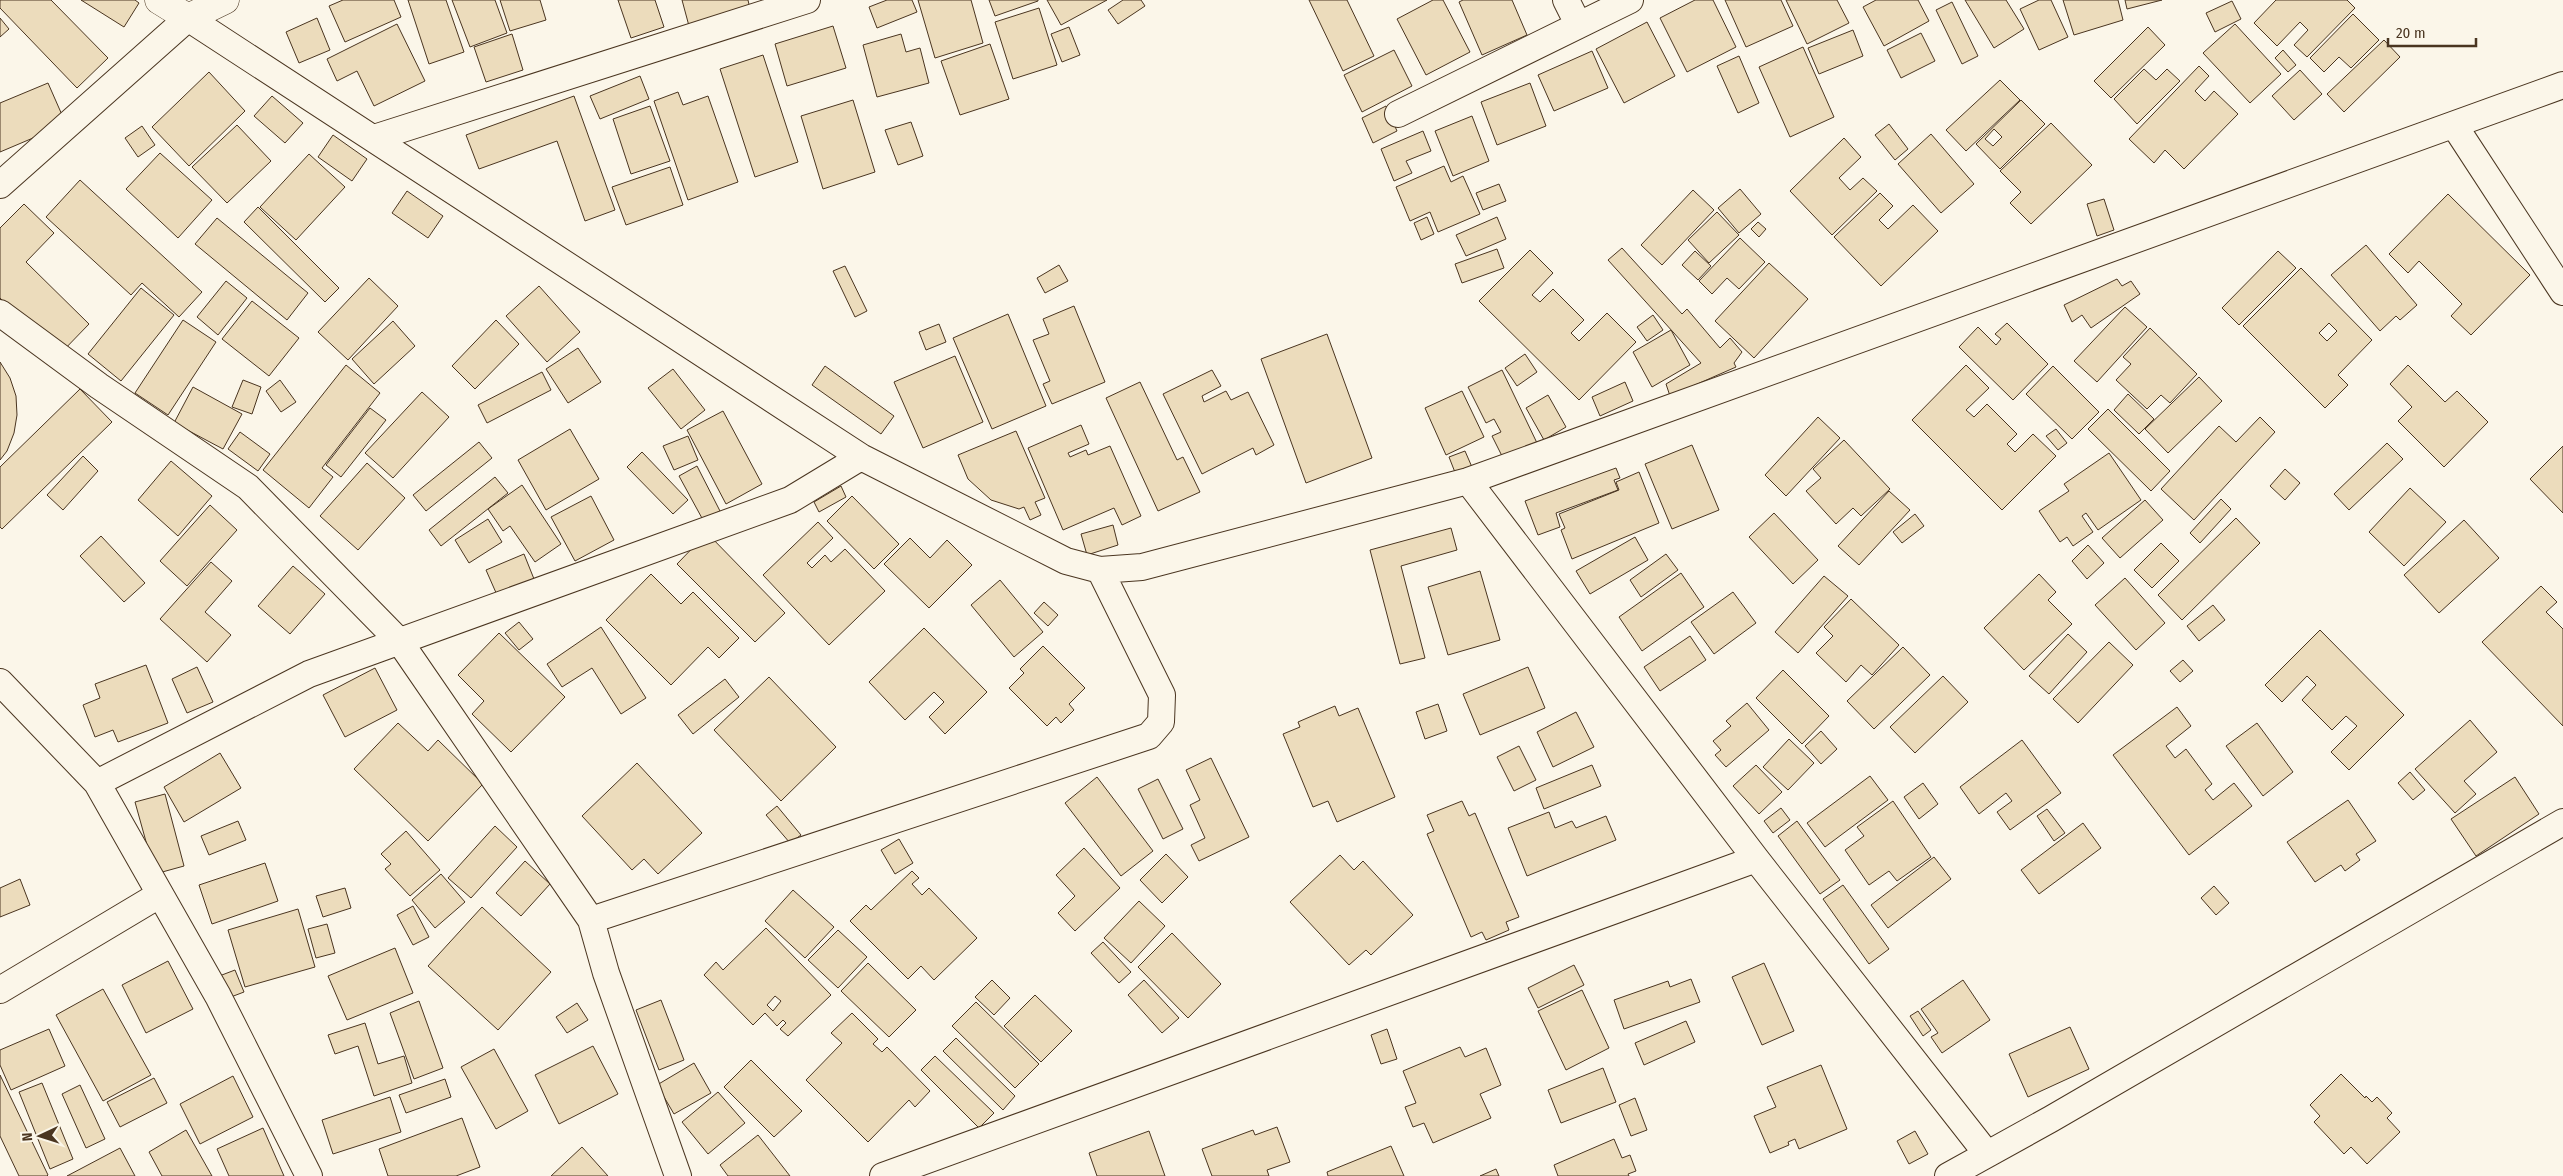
<svg xmlns="http://www.w3.org/2000/svg" width="2563" height="1176" viewBox="0 0 2563 1176" font-family="'Fira Sans Condensed',sans-serif">
	<style>
		.building { fill: #ecdcbc; stroke: #4a3520; fill-rule: evenodd }
		.lines { fill: none; stroke-linecap: round; stroke-linejoin: round }
		.street-casing { stroke: #4a3520; stroke-width: 28 }
		.secondary-casing { stroke: #4a3520; stroke-width: 29 }
		.street { stroke: #fbf6e9; stroke-width: 26 }
		.secondary { stroke: #fbf6e9; stroke-width: 28 }
	</style>
	<rect width="100%" height="100%" fill="#fbf6e9"/>
	<!-- building -->
	<path class="building" d="M0,0H51L108,58L77,88L0,8Z
		M81,0H135L139,3L124,27Z
		M343,0H394L401,17L345,42L329,6Z
		M408,0H446L464,52L429,64Z
		M452,0H495L507,33L470,47Z
		M500,0H540L546,20L510,31Z
		M618,0H655L664,27L631,38Z
		M682,0H748L750,9L689,26Z
		M887,0H912L917,12L877,28L869,7Z
		M918,0H971L983,43L935,58Z
		M989,0H1038V1L995,16Z
		M1047,0H1107L1061,25Z
		M1123,0H1141L1145,6L1118,24L1108,10Z
		M1309,0H1347L1374,56L1343,71Z
		M1433,0H1443L1470,52L1426,75L1397,19Z
		M1463,0H1512L1527,35L1482,55L1459,2Z
		M1695,0H1713L1736,47L1687,72L1660,18Z
		M1725,0H1781L1793,26L1746,47Z
		M1786,0H1837L1849,23L1807,44Z
		M1876,0H1918L1929,21L1884,46L1863,7Z
		M1965,0H2006L2024,29L1994,48Z
		M2039,0H2051L2068,37L2039,50L2020,9Z
		M2063,0H2118L2123,20L2074,35Z
		M2125,0H2162L2127,9Z
		M2276,0H2347L2355,8L2307,57L2294,45L2308,30L2300,22L2277,46L2254,23Z
		M2232,1L2241,19L2215,32L2206,13Z
		M1952,2L1978,56L1962,64L1936,10Z
		M1039,8L1057,65L1013,79L995,22Z
		M2353,14L2379,40L2351,68L2339,57L2324,72L2310,58Z
		M0,18L9,29L0,37Z
		M317,18L330,50L299,63L286,32Z
		M1647,22L1675,76L1624,103L1596,49Z
		M397,24L425,81L374,106L357,71L337,81L327,59Z
		M2235,24L2281,74L2250,103L2203,53Z
		M833,26L846,68L787,86L775,44Z
		M1069,27L1080,55L1062,62L1051,34Z
		M2148,27L2165,45L2111,98L2094,81Z
		M1853,30L1863,56L1819,74L1808,48Z
		M1921,33L1935,61L1901,78L1887,50Z
		M512,34L523,70L486,82L474,47Z
		M901,34L906,52L920,48L929,83L877,97L863,45Z
		M2384,40L2400,57L2344,112L2327,94Z
		M990,44L1009,99L960,115L941,61Z
		M1803,47L1834,117L1790,137L1759,67Z
		M1394,50L1412,86L1362,112L1344,75Z
		M2283,50L2296,65L2288,72L2275,58Z
		M1592,51L1608,88L1554,111L1538,75Z
		M763,55L798,162L755,177L720,69Z
		M1739,56L1759,103L1738,113L1717,66Z
		M2199,66L2209,76L2195,91L2205,101L2214,91L2238,114L2184,169L2165,150L2154,163L2129,139Z
		M2144,69L2156,80L2167,69L2180,81L2137,124L2114,99Z
		M2300,70L2322,94L2294,120L2272,96Z
		M209,72L245,111L189,166L152,127Z
		M640,76L649,99L600,119L590,96Z
		M2000,80L2020,100L1966,151L1946,130Z
		M48,83L66,124L0,152V103Z
		M1530,83L1546,126L1497,145L1481,102Z
		M678,92L683,105L708,96L738,182L688,200L654,101Z
		M272,96L303,123L285,143L254,116Z
		M574,96L615,210L585,221L557,141L479,169L466,135Z
		M853,100L875,172L823,189L801,116Z
		M2021,100L2045,124L2000,169L1976,144ZM1994,129L2002,137L1993,146L1985,139Z
		M650,106L670,161L631,174L613,119Z
		M1386,106L1397,131L1373,143L1362,118Z
		M1472,116L1489,161L1453,176L1435,131Z
		M911,122L923,156L898,165L885,130Z
		M2051,123L2092,165L2031,224L2010,203L2021,192L2000,171Z
		M1889,124L1908,149L1895,160L1875,135Z
		M237,125L271,161L227,203L192,167Z
		M142,126L155,145L138,157L125,138Z
		M1423,131L1431,151L1406,161L1412,173L1394,181L1381,149Z
		M1931,134L1974,184L1941,213L1898,164Z
		M333,135L367,159L352,181L318,157Z
		M1844,138L1861,157L1839,178L1850,190L1863,178L1877,191L1832,235L1790,191Z
		M160,153L212,200L178,238L126,189Z
		M309,154L345,187L296,240L260,207Z
		M1444,166L1451,182L1463,176L1480,214L1438,232L1430,212L1410,221L1396,187Z
		M670,167L683,205L626,225L612,187Z
		M80,180L202,292L179,317L142,283L131,295L46,217Z
		M1499,184L1506,201L1483,210L1476,193Z
		M1740,189L1761,214L1739,233L1718,208Z
		M1693,190L1714,210L1662,265L1641,245Z
		M407,191L443,216L428,238L392,213Z
		M1880,193L1893,206L1879,220L1888,229L1913,205L1938,231L1881,286L1834,237Z
		M2448,194L2530,275L2471,335L2451,316L2462,304L2419,261L2408,273L2389,254Z
		M2104,199L2114,230L2097,236L2087,204Z
		M24,204L54,233L26,262L89,324L59,355L0,298V228Z
		M258,207L339,288L325,302L244,222Z
		M1717,212L1739,235L1709,263L1688,240Z
		M1427,217L1434,234L1421,240L1414,223Z
		M1497,217L1506,239L1466,256L1456,235Z
		M217,218L308,293L287,320L195,244Z
		M1758,222L1766,229L1759,237L1751,229Z
		M1740,238L1765,262L1739,289L1727,278L1712,294L1699,281Z
		M2366,245L2417,305L2400,320L2396,316L2380,331L2331,275Z
		M1622,248L1682,314L1687,309L1720,348L1730,338L1742,352L1734,363L1736,367L1670,396L1666,384L1701,363L1608,260Z
		M1497,249L1504,268L1462,283L1455,264Z
		M1530,250L1553,273L1532,295L1540,302L1553,289L1584,320L1571,333L1579,341L1607,313L1636,342L1579,400L1479,301Z
		M1695,251L1711,266L1698,280L1682,265Z
		M2278,251L2296,268L2239,325L2222,308Z
		M1769,263L1808,299L1754,358L1715,321Z
		M1059,265L1068,281L1045,293L1037,278Z
		M845,266L867,311L855,317L833,271Z
		M2301,268L2372,340L2338,375L2348,385L2325,408L2243,326ZM2329,323L2337,331L2327,341L2319,333Z
		M369,278L398,306L348,360L318,332Z
		M2117,279L2122,286L2131,281L2140,294L2091,328L2082,315L2072,322L2064,305Z
		M226,281L247,298L218,335L197,317Z
		M539,286L580,332L547,362L506,316Z
		M141,288L174,315L121,381L88,354Z
		M252,301L299,338L269,376L222,339Z
		M1074,306L1105,382L1052,404L1043,384L1050,381L1033,340L1049,334L1043,319Z
		M2125,307L2147,327L2097,382L2074,361Z
		M1008,314L1046,406L992,429L953,338Z
		M1653,315L1663,330L1647,341L1637,327Z
		M183,320L216,342L168,415L135,393Z
		M496,320L519,344L475,389L452,366Z
		M393,321L415,346L374,384L352,359Z
		M2007,323L2048,364L2013,400L1959,347L1978,327L1996,345L2001,339L1995,334Z
		M939,324L946,342L926,350L919,332Z
		M2150,328L2197,374L2170,403L2161,395L2147,409L2116,380L2131,364L2123,357Z
		M1671,330L1690,365L1652,387L1633,352Z
		M1327,334L1372,458L1306,483L1261,359Z
		M578,348L601,382L568,403L546,369Z
		M1525,354L1537,372L1517,386L1505,368Z
		M955,356L983,422L923,448L894,382Z
		M0,362L10,378L16,396L17,415L14,433L7,451L0,460Z
		M346,365L380,393L322,468L333,477L309,508L263,470Z
		M1966,365L1989,388L1966,410L1974,417L1987,404L2017,434L2007,444L2015,452L2033,434L2056,456L2002,510L1912,420Z
		M2408,365L2445,402L2457,391L2488,422L2444,467L2398,421L2412,407L2390,384Z
		M825,366L894,416L881,434L812,385Z
		M2053,366L2099,412L2072,439L2026,394Z
		M673,369L705,410L681,429L648,388Z
		M1212,370L1221,386L1202,396L1204,402L1226,391L1231,400L1248,392L1274,445L1256,455L1253,448L1202,474L1163,394Z
		M1502,370L1537,443L1504,460L1492,436L1501,432L1494,419L1486,423L1468,387Z
		M542,372L551,390L487,423L478,405Z
		M2199,377L2222,401L2168,453L2145,429Z
		M243,380L261,387L252,414L232,407Z
		M280,380L296,402L281,412L266,391Z
		M1140,382L1177,460L1183,457L1200,492L1158,511L1106,398Z
		M1625,382L1633,401L1600,416L1592,397Z
		M193,387L242,414L223,449L174,423Z
		M80,389L112,422L2,529L0,527V467Z
		M1462,391L1484,437L1446,455L1425,408Z
		M422,392L449,417L393,478L365,453Z
		M2128,394L2154,419L2139,434L2114,410Z
		M1548,395L1566,427L1544,440L1526,408Z
		M370,408L386,420L341,477L326,465Z
		M2108,409L2170,471L2151,491L2088,429Z
		M723,411L762,484L726,504L687,430Z
		M1818,417L1840,438L1786,496L1765,475Z
		M2260,417L2275,432L2194,520L2161,489L2219,426L2236,442Z
		M1081,425L1089,444L1068,453L1070,457L1086,450L1088,455L1110,446L1141,516L1122,525L1114,508L1063,530L1028,448Z
		M570,429L599,479L546,510L518,460Z
		M2056,429L2067,443L2058,450L2046,436Z
		M1016,431L1045,498L1035,502L1041,515L1030,520L1024,507L1019,509L991,500L968,479L958,455Z
		M240,432L270,454L258,471L228,449Z
		M688,436L698,460L674,470L663,446Z
		M1844,440L1890,489L1861,516L1853,508L1836,524L1806,491L1821,478L1813,469Z
		M479,442L492,458L426,511L413,495Z
		M2387,443L2403,459L2349,510L2334,494Z
		M1692,445L1719,510L1672,529L1645,464Z
		M2563,446V513L2530,479Z
		M1465,451L1475,474L1458,480L1449,457Z
		M642,452L688,500L673,514L627,467Z
		M2109,453L2141,500L2098,530L2086,513L2082,516L2093,532L2073,546L2067,537L2060,542L2039,511L2069,491L2064,484Z
		M83,456L98,471L63,510L47,495Z
		M171,461L212,496L178,536L138,500Z
		M367,463L405,498L358,550L320,516Z
		M697,466L720,511L703,520L679,476Z
		M1616,468L1620,478L1614,480L1618,490L1556,513L1560,527L1538,535L1525,501Z
		M2285,469L2300,483L2285,500L2270,486Z
		M1639,472L1659,523L1572,559L1561,530L1565,528L1559,514L1619,490L1616,482Z
		M495,477L508,493L441,546L429,530Z
		M522,485L561,544L535,562L510,526L503,531L488,509Z
		M841,486L846,497L819,512L814,502Z
		M2410,488L2446,522L2404,566L2369,532Z
		M1889,491L1910,510L1859,565L1838,546Z
		M591,496L614,540L575,561L551,517Z
		M852,496L899,544L874,569L827,521Z
		M2221,499L2231,509L2200,543L2190,533Z
		M2145,500L2163,520L2120,558L2102,538Z
		M210,505L237,530L187,586L160,561Z
		M1774,513L1818,560L1793,584L1749,537Z
		M1915,514L1924,526L1902,543L1893,532Z
		M2236,518L2260,543L2182,620L2158,595Z
		M488,519L502,542L469,563L455,540Z
		M2464,520L2499,558L2439,613L2404,575Z
		M818,522L833,538L807,563L812,568L825,555L831,562L845,549L885,591L829,645L763,575Z
		M1113,525L1118,545L1087,555L1081,534Z
		M1451,528L1457,550L1401,566L1425,658L1400,664L1370,550Z
		M707,533L785,613L755,642L677,564Z
		M101,536L145,583L124,602L80,556Z
		M1635,537L1648,560L1590,594L1576,571Z
		M910,538L930,558L947,540L972,565L929,608L884,564Z
		M2161,543L2179,561L2152,588L2134,570Z
		M2088,545L2104,563L2087,579L2072,561Z
		M524,554L534,579L497,595L486,570Z
		M1666,554L1678,570L1641,597L1630,580Z
		M211,562L232,581L205,612L231,635L207,662L160,619Z
		M293,566L325,594L290,634L258,606Z
		M1480,571L1500,640L1448,655L1428,587Z
		M1681,573L1704,607L1642,651L1619,617Z
		M651,574L681,604L693,592L739,638L719,658L708,647L671,685L606,620Z
		M2039,574L2056,592L2048,600L2072,624L2024,670L1984,628Z
		M1824,576L1848,596L1798,653L1775,632Z
		M2125,578L2165,623L2136,650L2095,605Z
		M1000,580L1043,632L1014,657L971,605Z
		M2541,586L2557,602L2546,612L2563,629V726L2482,642Z
		M1733,592L1756,623L1714,654L1691,622Z
		M1851,599L1899,645L1872,675L1861,665L1846,682L1816,653L1833,636L1824,627Z
		M1044,602L1058,615L1048,626L1034,613Z
		M2213,605L2225,620L2199,641L2187,626Z
		M519,622L533,639L519,650L505,633Z
		M601,627L646,698L621,714L592,668L562,687L547,664Z
		M924,628L987,692L945,734L929,717L944,702L934,692L905,720L869,682Z
		M2320,630L2404,715L2349,770L2331,752L2357,726L2346,716L2332,730L2302,700L2316,685L2307,676L2282,702L2265,685Z
		M499,633L565,697L511,752L472,714L484,701L458,675Z
		M2068,634L2087,652L2049,694L2029,676Z
		M1690,636L1706,660L1660,691L1644,667Z
		M2109,642L2133,665L2078,723L2053,699Z
		M1043,646L1085,688L1069,704L1074,710L1061,723L1056,717L1047,726L1009,688L1024,673L1020,669Z
		M1903,647L1930,675L1874,729L1847,701Z
		M2183,660L2193,671L2180,682L2170,671Z
		M146,665L168,723L118,742L113,730L95,737L83,705L100,698L95,684Z
		M197,667L213,702L187,713L172,679Z
		M1528,667L1545,708L1480,735L1463,694Z
		M375,668L397,710L345,737L323,695Z
		M1783,670L1829,716L1802,744L1756,698Z
		M1943,676L1968,702L1915,753L1890,727Z
		M769,677L836,747L781,801L714,730Z
		M725,679L739,697L693,734L678,715Z
		M1747,703L1769,730L1726,767L1715,755L1721,750L1713,741L1731,726L1726,721Z
		M1438,704L1447,731L1425,739L1416,712Z
		M1335,706L1339,716L1358,708L1395,797L1337,822L1328,801L1313,807L1283,734L1300,727L1298,722Z
		M2177,707L2191,726L2166,746L2175,758L2186,749L2212,784L2205,790L2213,800L2234,783L2252,806L2189,855L2113,755Z
		M1576,712L1594,747L1553,767L1537,732Z
		M2470,720L2497,752L2464,781L2476,794L2455,813L2415,769Z
		M398,723L428,751L438,740L483,784L428,841L354,769Z
		M2257,723L2293,772L2263,796L2226,746Z
		M1821,731L1837,749L1821,764L1805,746Z
		M1789,739L1814,763L1788,790L1763,767Z
		M2022,740L2061,793L2010,830L1997,812L2012,801L2006,793L1979,814L1960,787Z
		M1519,746L1536,780L1514,791L1497,757Z
		M220,753L241,788L184,822L164,787Z
		M1211,758L1249,837L1199,861L1191,845L1205,838L1190,805L1200,800L1186,770Z
		M637,763L702,833L658,874L644,859L632,870L582,816Z
		M1592,765L1601,786L1544,809L1536,788Z
		M1756,765L1782,792L1759,814L1733,786Z
		M2410,772L2425,790L2413,800L2398,783Z
		M1870,776L1888,800L1825,847L1807,823Z
		M1097,777L1153,851L1121,876L1065,803Z
		M2515,777L2539,814L2476,856L2451,819Z
		M1158,779L1183,829L1163,839L1138,789Z
		M1923,783L1938,804L1919,819L1904,797Z
		M165,794L184,866L155,874L135,802Z
		M2348,800L2376,841L2356,854L2360,860L2345,871L2341,865L2315,882L2287,842Z
		M1462,801L1469,816L1475,813L1519,917L1506,922L1509,930L1486,940L1482,932L1471,937L1427,834L1434,831L1427,815Z
		M1893,801L1931,857L1897,881L1889,871L1869,885L1845,850L1864,836L1857,827Z
		M777,806L801,835L790,843L766,815Z
		M1781,808L1790,820L1773,833L1764,821Z
		M2047,809L2065,833L2054,841L2037,816Z
		M1549,812L1555,828L1572,821L1576,828L1606,816L1616,840L1527,876L1508,828Z
		M238,821L246,840L209,855L201,836Z
		M1797,821L1840,880L1820,894L1778,836Z
		M2083,823L2101,848L2039,894L2021,870Z
		M495,826L517,847L471,898L448,878Z
		M406,831L440,870L410,896L385,869L391,864L381,854Z
		M899,839L913,863L895,874L881,850Z
		M1084,848L1120,888L1075,931L1058,913L1075,896L1056,875Z
		M1166,854L1188,877L1162,903L1140,880Z
		M1340,855L1354,870L1363,861L1413,915L1371,955L1366,950L1349,965L1290,902Z
		M1934,857L1951,879L1888,928L1871,905Z
		M525,861L550,884L521,916L496,893Z
		M265,863L278,901L212,924L199,885Z
		M912,871L919,878L912,884L922,895L929,888L977,938L934,980L921,966L908,979L850,921L866,905L871,910Z
		M441,874L465,902L435,928L412,900Z
		M20,879L30,905L0,917V888Z
		M1843,885L1889,949L1869,964L1823,899Z
		M2214,886L2229,903L2216,915L2201,898Z
		M345,888L351,908L323,917L316,896Z
		M793,890L834,927L805,958L765,921Z
		M1139,901L1165,926L1131,963L1104,938Z
		M413,906L429,937L413,945L397,915Z
		M482,907L551,972L498,1030L428,966Z
		M298,909L315,967L245,987L228,930Z
		M327,924L335,953L316,958L308,929Z
		M766,928L831,995L788,1036L780,1029L786,1023L783,1020L777,1026L765,1013L753,1025L704,975L716,962L723,970ZM775,996L781,1001L773,1011L767,1005Z
		M838,930L867,957L838,988L808,960Z
		M1172,933L1221,984L1188,1018L1138,967Z
		M1103,942L1131,972L1119,983L1091,953Z
		M395,948L413,993L347,1020L328,976Z
		M168,961L193,1009L146,1033L122,985Z
		M868,963L916,1010L889,1037L841,991Z
		M1764,963L1794,1031L1762,1045L1732,977Z
		M1574,965L1584,985L1538,1008L1528,988Z
		M235,970L244,992L223,1000L214,978Z
		M1691,979L1700,1002L1624,1029L1614,1000L1668,981L1670,987Z
		M992,980L1010,998L994,1015L975,997Z
		M1144,980L1179,1018L1162,1033L1128,995Z
		M1963,980L1990,1020L1942,1053L1931,1037L1938,1033L1921,1009Z
		M103,989L151,1075L103,1101L56,1015Z
		M1582,990L1609,1048L1566,1070L1538,1011Z
		M1035,995L1072,1031L1041,1062L1004,1026Z
		M661,1000L684,1060L659,1070L636,1010Z
		M419,1001L443,1068L414,1079L390,1013Z
		M976,1002L1039,1064L1015,1088L952,1026Z
		M577,1003L588,1020L567,1033L556,1017Z
		M1918,1011L1931,1030L1923,1036L1910,1016Z
		M852,1013L878,1039L873,1044L882,1052L887,1047L930,1091L915,1107L909,1100L868,1142L806,1080L842,1043L831,1033Z
		M1686,1021L1695,1042L1644,1065L1635,1043Z
		M365,1023L378,1064L404,1056L412,1083L374,1096L358,1046L335,1054L328,1035Z
		M2070,1027L2089,1069L2028,1097L2009,1054Z
		M49,1029L65,1066L11,1090L0,1065V1050Z
		M1387,1029L1397,1059L1381,1064L1371,1035Z
		M956,1038L1015,1096L1003,1110L943,1051Z
		M593,1046L618,1094L559,1124L535,1075Z
		M1460,1047L1465,1057L1486,1048L1501,1085L1480,1094L1491,1118L1433,1143L1424,1123L1413,1127L1405,1107L1416,1103L1403,1071Z
		M494,1049L528,1111L496,1129L461,1067Z
		M935,1056L994,1113L979,1128L921,1070Z
		M751,1060L802,1111L774,1137L724,1087Z
		M694,1063L711,1093L674,1114L657,1085Z
		M1821,1065L1847,1129L1799,1149L1795,1139L1788,1142L1789,1145L1770,1153L1754,1116L1776,1107L1767,1087Z
		M1603,1068L1616,1102L1561,1123L1548,1090Z
		M2341,1074L2365,1098L2366,1096L2372,1102L2377,1097L2392,1113L2387,1118L2400,1132L2367,1164L2351,1147L2344,1154L2314,1122L2320,1116L2310,1105Z
		M0,1075L48,1175L47,1176H19L0,1136Z
		M233,1076L253,1117L200,1144L180,1104Z
		M154,1078L167,1103L120,1127L107,1102Z
		M445,1079L451,1097L406,1113L399,1095Z
		M42,1083L73,1159L50,1169L19,1092Z
		M80,1085L105,1139L86,1148L62,1094Z
		M718,1092L745,1123L708,1154L682,1122Z
		M390,1097L401,1132L333,1154L322,1120Z
		M1635,1098L1647,1130L1631,1136L1619,1105Z
		M462,1118L480,1167L456,1176H388L379,1149Z
		M1277,1127L1290,1162L1267,1170L1269,1176H1212L1202,1149L1253,1130L1255,1135Z
		M263,1128L284,1176H229L217,1149Z
		M186,1130L212,1176H162L149,1152Z
		M1149,1131L1165,1176H1097L1089,1153Z
		M1915,1131L1928,1154L1909,1164L1897,1141Z
		M758,1135L790,1176H728L720,1165Z
		M1614,1139L1622,1158L1630,1155L1636,1171L1628,1174L1629,1176H1558L1554,1165Z
		M1391,1146L1404,1176H1328L1327,1172Z
		M582,1147L608,1176H551Z
		M120,1148L135,1176H67Z
		M1496,1169L1499,1176H1480Z"/>
	<g class="lines">
		<!-- street casing -->
		<g class="street-casing">
			<path id="street" d="M1566,0L1578,24
				M1398,114L1630,0
				M2454,125L2563,292
				M374,138L807,0
				M0,185L188,18L861,457L1066,561L1100,570L1142,567L1468,481L2563,85
				M0,313L99,386L248,487L400,642L591,920L606,973L678,1176
				M1468,481L1756,859L1987,1154
				M0,682L97,783L218,996L309,1176
				M97,783L309,674L790,500L861,457
				M591,920L1149,736L1161,722L1162,695L1100,570
				M0,990L159,895
				M883,1176L1756,859
				M1948,1176L2051,1119L2563,822"/>
		</g>
		<!-- secondary casing -->
		<g class="secondary-casing">
			<path id="secondary" d="M159,0L188,18L225,0"/>
		</g>
		<!-- street -->
		<use href="#street" class="street"/>
		<!-- secondary -->
		<use href="#secondary" class="secondary"/>
	</g>
	<!-- north arrow -->
	<g transform="translate(40 1136) rotate(266)" stroke="#fbf6e9" stroke-width="4" paint-order="stroke">
	<path d="M0-4L9 19L0 12L-9 19Z" fill="#4a3520"/>
	<text y="-8" font-size="14" font-weight="bold" text-anchor="middle" fill="#4a3520">N</text>
	</g>
	<!-- scale -->
	<path d="M2388 38v8h88v-8" fill="none" stroke="#4a3520" stroke-width="2.5"/>
	<text x="2396" y="38" font-size="15" fill="#4a3520" stroke="#fbf6e9" stroke-width="4" paint-order="stroke">20 m</text>
</svg>
